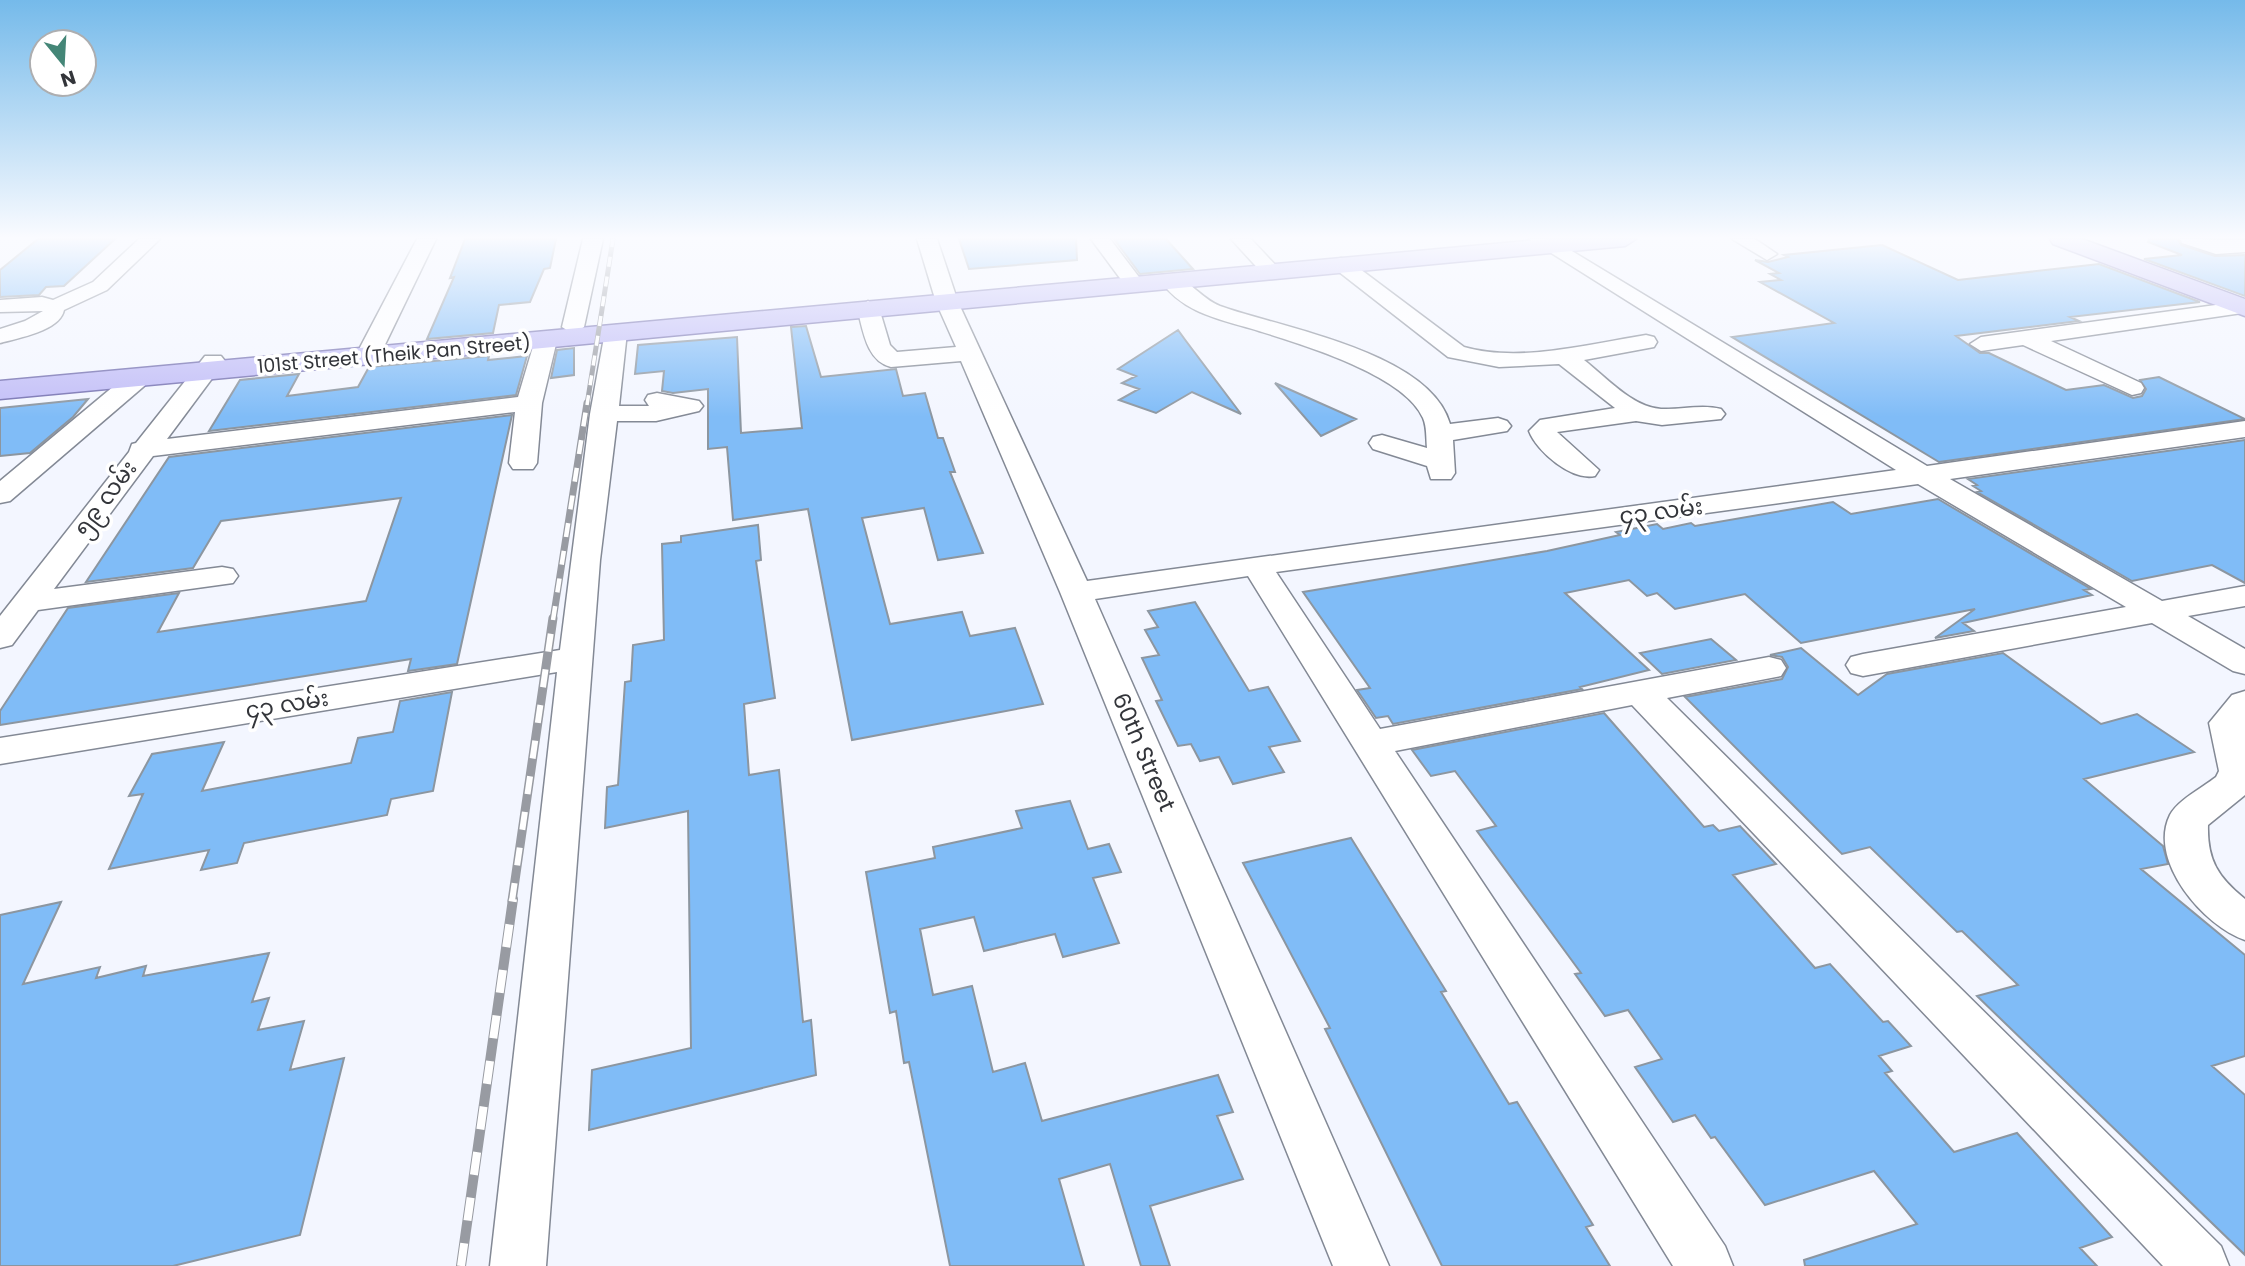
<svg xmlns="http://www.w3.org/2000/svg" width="2245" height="1266" viewBox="0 0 2245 1266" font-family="Poppins,'Noto Sans Myanmar',sans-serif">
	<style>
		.building { fill: #80bcf7; stroke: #8c96a0; stroke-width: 2 }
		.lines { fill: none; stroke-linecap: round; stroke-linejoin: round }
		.minor-casing { stroke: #838995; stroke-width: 3 }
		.major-casing { stroke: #7571b1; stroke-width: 3 }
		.minor { fill: #fff; fill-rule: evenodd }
		.major { fill: #c1bdf7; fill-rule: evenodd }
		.rail-far3-casing { stroke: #989ba2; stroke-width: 5 }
		.rail-far2-casing { stroke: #989ba2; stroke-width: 7 }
		.rail-far1-casing { stroke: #989ba2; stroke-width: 9 }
		.rail-casing { stroke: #989ba2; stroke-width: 10 }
		.rail-far3 { stroke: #fff; stroke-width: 3.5; stroke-dasharray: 10; stroke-linecap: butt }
		.rail-far2 { stroke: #fff; stroke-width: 4.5; stroke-dasharray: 14; stroke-linecap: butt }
		.rail-far1 { stroke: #fff; stroke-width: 6; stroke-dasharray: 18; stroke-linecap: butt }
		.rail { stroke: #fff; stroke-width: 8; stroke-dasharray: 23; stroke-linecap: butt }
		.labels { text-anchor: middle; stroke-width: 7; stroke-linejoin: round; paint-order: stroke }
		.far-street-label { font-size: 19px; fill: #33353a; stroke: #fff }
		.street-label { font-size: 23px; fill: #33353a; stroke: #fff }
	</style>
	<rect width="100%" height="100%" fill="#f3f6ff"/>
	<!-- building -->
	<path class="building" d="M38,239H115L64,286L46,287L39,295L0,297V270Z
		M465,239H556L550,268L544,269L530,302L499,305L493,333L427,339L454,277L450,278Z
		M959,239H1076L1077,260L969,269Z
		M1114,239H1166L1193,269L1140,274Z
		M2149,239H2178L2181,245L2215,256L2245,255V296L2144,259L2182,255L2148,242Z
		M1882,245L1958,280L2099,264L2200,302L2070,317L2079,321L1956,336L1980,353H1989L2066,390L2104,385L2133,398L2142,396L2146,389L2140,380L2159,377L2245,419L1939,462L1732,337L1834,323L1760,282L1781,280L1770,274L1779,273L1755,260L1768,262L1788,257L1784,255Z
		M806,326L821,377L896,369L903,396L925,393L938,438H943L955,472H950L983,553L938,560L924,508L862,518L890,624L962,612L970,636L1015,628L1043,704L852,740L808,509L733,520L727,447L708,449V389L673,393L662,391L664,371L635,374L638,345L737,337L741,433L802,428L791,327Z
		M1178,330L1186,341L1241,414L1192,392L1156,413L1119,400L1139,389L1122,383L1136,376L1118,369Z
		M574,348V375L551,378L557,350Z
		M489,356L488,360L527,356L516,395L209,431L240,380L299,374L287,396L358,387L369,367Z
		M1275,383L1356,419L1321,436Z
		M88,399L73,417L30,453L0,456V408Z
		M512,415L457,664L408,671L411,659L0,725V711L68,608L179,593L158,632L366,601L401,498L221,521L193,568L86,582L169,457Z
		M2245,440V583L2212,565L2132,581L1977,492L1981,491L1973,486L1977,485L1968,479Z
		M1938,499L2091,589L2084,590L2092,595L1963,623L1974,631L1935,638L1975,609L1801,643L1745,594L1675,609L1657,593L1647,596L1629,580L1565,593L1649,670L1580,687L1582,689L1393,724L1388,716L1376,718L1357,690L1370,688L1303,592L1547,551L1620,535L1616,532L1657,524L1663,529L1691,523L1695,526L1833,502L1851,514Z
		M758,525L761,560L756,561L775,698L744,704L749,775L779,770L803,1022L811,1020L816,1075L589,1130L592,1070L691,1048L688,811L605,828L607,787L618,785L625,682L631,681L633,645L664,640L662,544L681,542V536Z
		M1195,602L1249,691L1268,687L1300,741L1269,747L1284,772L1233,784L1219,757L1200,761L1191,744L1178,746L1156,701L1162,700L1142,658L1159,655L1145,630L1158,627L1148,611Z
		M1711,639L1736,660L1662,674L1640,653Z
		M1801,648L1858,695L1887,674L2003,653L2101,724L2137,714L2194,752L2084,779L2163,846L2168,864L2141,869L2245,955V1056L2212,1066L2245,1095V1255L1977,996L2018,985L1962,931L1957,932L1870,847L1842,854L1685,697L1782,679L1788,667L1782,657L1770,655Z
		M452,692L433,791L391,799L387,815L244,843L237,863L201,870L209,850L109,869L143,794L129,796L152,754L224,742L202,791L351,763L358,738L393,732L400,701Z
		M1604,713L1704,827L1713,825L1719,831L1740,826L1776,864L1733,875L1815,968L1830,964L1883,1022L1888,1021L1911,1046L1879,1056L1892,1071L1885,1073L1954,1152L2017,1133L2112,1237L2080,1248L2097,1266H1805L1804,1260L1917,1224L1874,1171L1765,1205L1715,1137L1711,1138L1695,1115L1673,1122L1635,1067L1662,1059L1628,1010L1605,1016L1575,974L1581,973L1477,831L1496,826L1455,771L1431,776L1412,750Z
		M1070,801L1088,849L1109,844L1121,872L1093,878L1119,943L1063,957L1055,934L984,951L974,917L920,929L933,995L972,986L993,1072L1025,1063L1042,1121L1218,1075L1233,1112L1217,1116L1243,1179L1150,1206L1170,1266H1141L1110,1164L1059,1179L1084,1266H950L909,1062L904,1063L896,1011L890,1013L866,872L935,858L933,847L1022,828L1016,811Z
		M1351,838L1446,991L1441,992L1509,1104L1517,1102L1593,1225L1586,1227L1610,1266H1442L1325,1029L1330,1028L1243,863Z
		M61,902L23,984L100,967L96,978L146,966L143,976L269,953L252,1002L269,998L258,1030L304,1021L290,1070L344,1058L300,1235L173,1266H0V915Z"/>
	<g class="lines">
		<!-- minor casing -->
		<g class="minor-casing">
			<path id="minor" d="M139,239H160L107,290L64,310C60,331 18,338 0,343V329L25,321L43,311L0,312V300L42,297L53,300L64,295L93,282Z
				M417,239H436L379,357L375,362H359L355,357Z
				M583,239H603L584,327L573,334L562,327Z
				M917,239H937L958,302L1087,581L1896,470L1529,239H1552L1927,466L2245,421V437L1950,479L2162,601L2245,586V606L2188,616L2245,649V674L2233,671L2152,623L1863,676L1851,673L1846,665L1851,657L1863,654L2126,607L1918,484L1276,572L1380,729L1769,657L1781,660L1786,668L1781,676L1667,698L2221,1246L2229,1266H2163L1632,705L1395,751L1725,1246L1733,1266H1673L1248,576L1095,599L1389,1266H1333L1060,592L961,361L891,367C866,361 863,329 857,308L868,301L879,308L890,345L897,352L956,347L936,302Z
				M1091,239H1110L1145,285L1142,289H1128Z
				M1231,239H1251L1281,271L1271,277L1264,275Z
				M1732,239H1755L1777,254L1767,260Z
				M2180,239L2245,240V252L2216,254L2182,243Z
				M1341,258L1348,260L1464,347C1519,363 1590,344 1646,335L1654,337L1657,342L1654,347L1584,360C1606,377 1632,407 1661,409C1681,410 1701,404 1721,409L1725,414L1721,419L1662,425L1636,421L1557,432L1599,470L1595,476C1572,481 1537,452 1529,431L1540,420L1615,408L1559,364L1499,367L1448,357L1334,268L1331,264L1334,260Z
				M1171,275C1189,279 1202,299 1220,306C1281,328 1430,352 1450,424L1498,418L1507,421L1511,426L1507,431L1453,440L1455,473L1451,479H1431L1427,466L1373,449L1369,443L1373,437L1382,435L1427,448C1426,438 1427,427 1423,418C1405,375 1301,344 1259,331C1224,320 1183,314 1161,281Z
				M2245,301V313H2242L2051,341L2141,383L2144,388L2141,393L2132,395L2023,345L1981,351L1970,344L1981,337Z
				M616,325L627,332L619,406H649L645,400L648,395L657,393L699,401L703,406L699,411L656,421H617L600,560L546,1266H490L557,672L0,764V738L560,650L590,414L605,332Z
				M546,333L557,340L542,403L537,463L533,469H513L509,463L515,412L153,456L54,589L222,567L233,569L238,576L233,583L38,610L12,645L0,648V616L129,452L132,444L136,443L205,356H221L225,361L167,439L518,397L535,340Z
				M141,369L150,371L153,376L150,381L10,501L0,503V481L132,371Z
				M2245,691V795L2208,825C2207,860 2218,877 2245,899V940C2205,927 2147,861 2170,815C2178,800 2202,788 2216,777L2219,771L2209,723L2232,695Z"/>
		</g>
		<!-- major casing -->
		<g class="major-casing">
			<path id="major" d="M1549,239H1636L1625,246L0,399V381Z
				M2050,239H2082L2245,299V316L2053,244Z"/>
		</g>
		<!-- minor -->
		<use href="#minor" class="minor"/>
		<!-- major -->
		<use href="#major" class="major"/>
		<!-- rail-far3 casing -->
		<g class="rail-far3-casing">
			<path id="rail-far3" d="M587,405L613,239"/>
		</g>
		<!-- rail-far2 casing -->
		<g class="rail-far2-casing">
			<path id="rail-far2" d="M553,620L587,403"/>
		</g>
		<!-- rail-far1 casing -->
		<g class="rail-far1-casing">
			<path id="rail-far1" d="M512,901L553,618"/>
		</g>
		<!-- rail casing -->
		<g class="rail-casing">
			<path id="rail" d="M461,1266L513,899"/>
		</g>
		<!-- rail-far3 -->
		<use href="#rail-far3" class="rail-far3"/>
		<!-- rail-far2 -->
		<use href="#rail-far2" class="rail-far2"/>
		<!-- rail-far1 -->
		<use href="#rail-far1" class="rail-far1"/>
		<!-- rail -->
		<use href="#rail" class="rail"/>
	</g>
	<!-- sky -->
	<linearGradient id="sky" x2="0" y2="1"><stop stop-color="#75baea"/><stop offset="0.57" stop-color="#fafbff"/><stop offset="1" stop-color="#fafbff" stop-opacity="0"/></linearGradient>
	<rect width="2245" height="417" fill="url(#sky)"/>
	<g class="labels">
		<!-- far-street labels -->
		<g class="far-street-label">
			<text transform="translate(394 354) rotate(-5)" y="7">101st Street (Theik Pan Street)</text>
		</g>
		<!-- street labels -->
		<g class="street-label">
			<text transform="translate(105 498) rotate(-53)" y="8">၅၉ လမ်း</text>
			<text transform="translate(1661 511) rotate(-7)" y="8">၄၃ လမ်း</text>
			<text transform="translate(287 704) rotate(-9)" y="8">၄၃ လမ်း</text>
			<text transform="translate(1144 752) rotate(67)" y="8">60th Street</text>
		</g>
	</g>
	<!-- north arrow -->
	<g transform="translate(63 63) rotate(162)"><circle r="33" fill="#ffffff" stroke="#adaeb0" stroke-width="2"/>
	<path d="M0-5L12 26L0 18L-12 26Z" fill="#448677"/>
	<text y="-10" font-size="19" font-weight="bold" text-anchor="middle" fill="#33353a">N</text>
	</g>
</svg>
